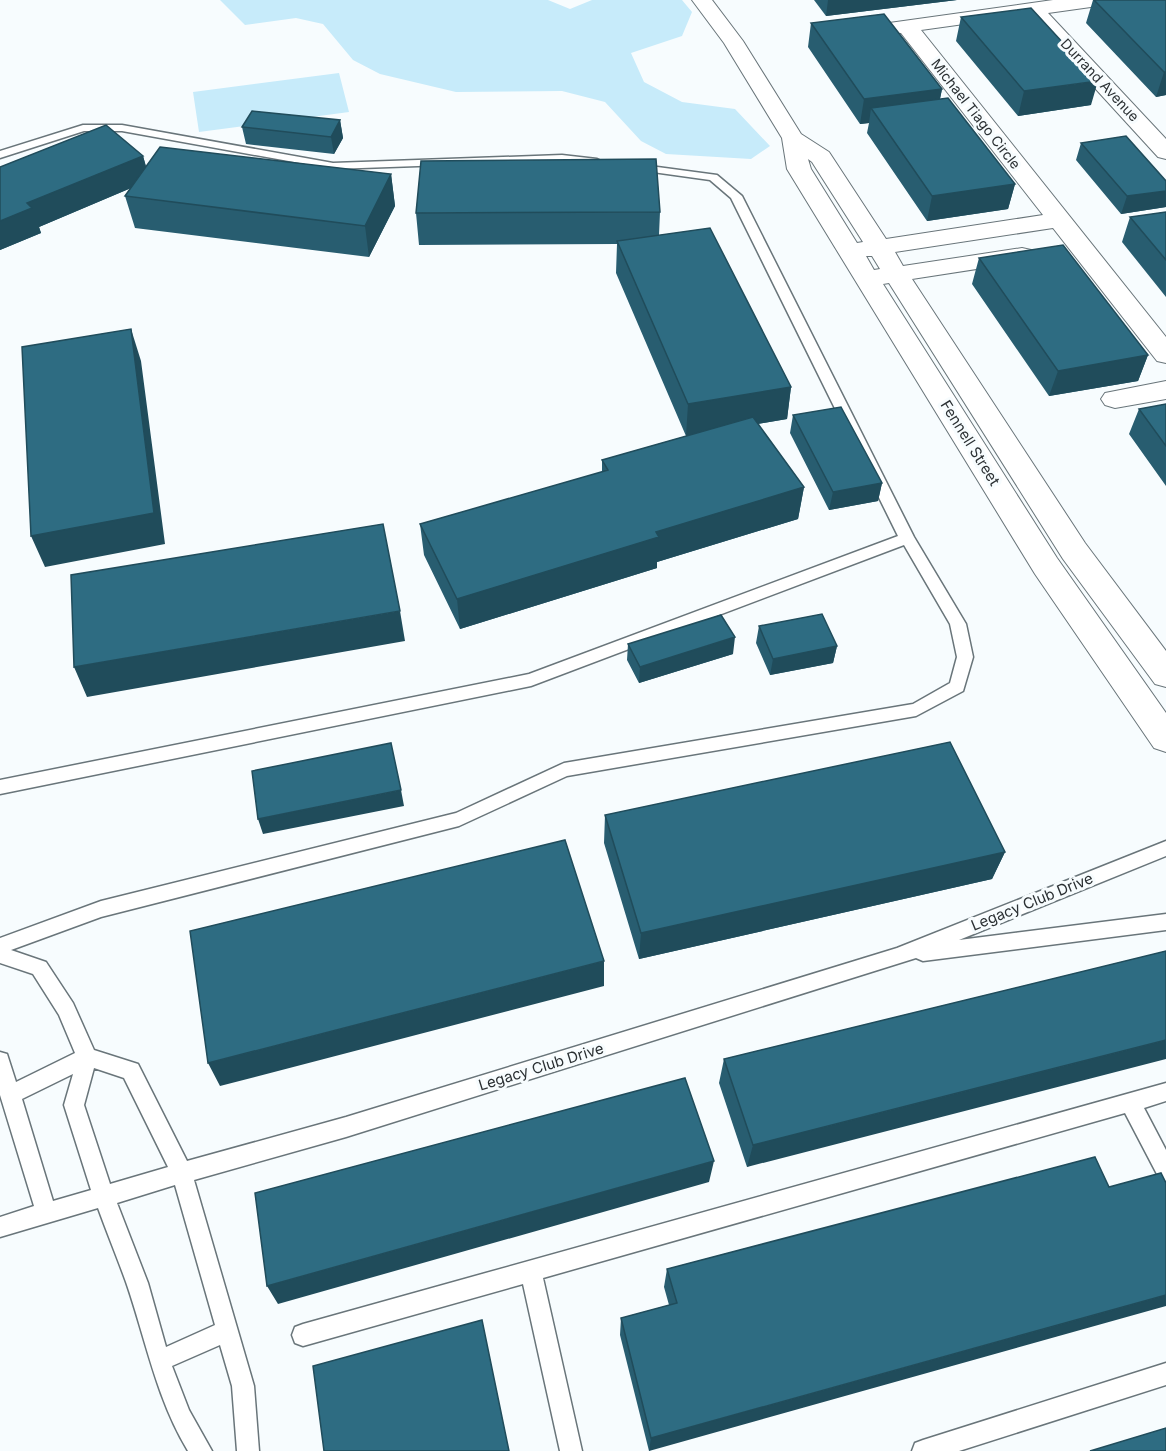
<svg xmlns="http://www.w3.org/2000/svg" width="1166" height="1451" viewBox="0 0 1166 1451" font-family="Inter,sans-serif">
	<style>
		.green { fill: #c7ebfa }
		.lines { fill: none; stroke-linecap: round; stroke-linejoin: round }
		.lane-casing { stroke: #69757a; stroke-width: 3 }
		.street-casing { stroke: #69757a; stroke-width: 2 }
		.lane { fill: #fff; fill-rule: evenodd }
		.street { fill: #fff; fill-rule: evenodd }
		.wall { fill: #285d70 }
		.shaded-wall { fill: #204c5b }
		.building { fill: #2e6c82; stroke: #204c5b; stroke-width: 1.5 }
		.labels { text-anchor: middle; stroke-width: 6; stroke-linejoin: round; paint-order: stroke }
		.far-street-label { font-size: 14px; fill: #2b3033; stroke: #f7fcfe }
		.street-label { font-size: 15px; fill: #2b3033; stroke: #f7fcfe }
	</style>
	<rect width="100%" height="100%" fill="#f7fcfe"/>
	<!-- green -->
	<path class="green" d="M220,0H548L570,9L592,0H682L692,12L682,36L631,53L644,82L682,102L735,109L770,146L751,159L666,154L641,141L605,102L562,91L456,92L380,74L353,60L323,24L296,18L245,25Z
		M339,73L349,112L199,132L193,92Z"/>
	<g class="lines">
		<!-- lane casing -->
		<g class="lane-casing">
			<path id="lane" d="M122,125L333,163L562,155L597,159L603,162L597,165L562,161L333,169L122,131H84L0,158V151L83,125Z
				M635,164L717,175L742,196L914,537L966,624L973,657L963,691L916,716L567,776L459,826L101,917L11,950L46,962L73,1003L94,1050L138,1064L187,1161L346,1117L897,948L1166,841V856L959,940L1166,914V930L923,961L916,958L346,1137L194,1180L254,1386L259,1451H237L232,1386L220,1345L172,1366L189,1410L212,1451H188C156,1398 146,1340 126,1282C117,1257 107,1233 98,1208L0,1237V1217L34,1206L0,1095V1052L7,1054L16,1082L75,1053L59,1015L33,974L0,963V938L101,901L456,813L564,763L913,704L950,683L957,657L950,624L904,545L531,686L0,794V780L529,674L898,536L731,198L710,180L631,169V165ZM94,1068L124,1078L168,1167L110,1184L84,1105ZM73,1074L64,1105L91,1190L53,1201L22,1099ZM175,1185L215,1325L166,1347L148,1283L117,1203Z
				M1166,1083V1101L1144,1108L1166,1150V1181L1159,1178L1125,1113L543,1278L582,1451H560L523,1284L303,1346L295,1343L292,1335L295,1327L303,1324Z
				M1166,1363V1385L959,1451H912L915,1443L923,1440Z"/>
		</g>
		<!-- street casing -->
		<g class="street-casing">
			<path id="street" d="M692,0H712L743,41L801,134L829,152L886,239L1043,215L901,33L882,32L879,28L882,24L1053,0H1108L1105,4L1098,6L1048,13L1166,139V159L1158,157L1028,15L921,30L1166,337V363L1157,361L1053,228L895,252L903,266L1022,248L1031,250L1034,255L1031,260L1022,262L912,279L1085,543L1166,651V687L1155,684L1063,559L889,283L883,284L1057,558L1166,713V752L1154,748L1035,574L787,169L782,138L724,43ZM808,159L812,162L863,242L857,243L811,169ZM866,256H872L880,269L874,270Z
				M1166,381V399L1115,408L1105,405L1101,399L1105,393Z"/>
		</g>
		<!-- lane -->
		<use href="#lane" class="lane"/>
		<!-- street -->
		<use href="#street" class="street"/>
	</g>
	<!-- wall -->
	<path class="wall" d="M814,0H957L826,16Z
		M1093,0H1166V95L1156,97L1086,23Z
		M961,17L1091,105L1018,116L956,41Z
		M811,23L942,89L940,99L1015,184L1008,209L927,221L867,133L869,123L860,124L808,47Z
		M340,120L343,138L334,154L246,144L242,127Z
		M1081,143L1166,191V207L1121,214L1076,160Z
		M143,156L146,167L391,174L395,206L369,257L135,228L125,196L131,188L39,227L41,233L0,250V167Z
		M660,212L659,235L791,387L787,419L758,424L804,487L798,519L657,562V568L460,629L424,555L420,524L602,472V460L686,436L616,273L617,244L419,245L416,213Z
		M1166,212V297L1122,242L1130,217Z
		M979,258L1148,355L1138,381L1049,396L972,284Z
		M1166,404V486L1129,434L1139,409Z
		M793,415L882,483L878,501L829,510L790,433Z
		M759,626L837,646L833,663L770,675L756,643Z
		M628,644L733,654L639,683L627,660Z
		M605,815L1005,852L992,879L639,959L604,843Z
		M1166,951L747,1167L719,1083L724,1059Z
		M1095,1157L649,1451L620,1335L621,1318L669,1305L664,1287L667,1269Z"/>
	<!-- shaded-wall -->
	<path class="shaded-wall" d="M828,0H957L826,16Z
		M1164,72H1166V95L1156,97Z
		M1098,81L1091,105L1018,116L1024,91Z
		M942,89L937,113L871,108L869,123L860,124L864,99Z
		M340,120L343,138L334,154L331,137Z
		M143,156L150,180L39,227L41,233L0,250V221L27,203Z
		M391,174L395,206L369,257L365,226Z
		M1015,184L1008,209L927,221L932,196Z
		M1166,191V207L1121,214L1127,196Z
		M131,329L141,361L165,544L45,567L31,536Z
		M1148,355L1138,381L1049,396L1058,371Z
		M791,387L787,419L686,436L688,404Z
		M882,483L878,501L829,510L833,492Z
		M804,487L798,519L657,562V568L460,629L457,599L656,532Z
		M400,611L405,641L87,697L74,667Z
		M735,637L733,654L639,683L640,667Z
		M837,646L833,663L770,675L773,659Z
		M401,790L404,806L263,834L258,819Z
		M1005,852L992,879L639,959L641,933Z
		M604,961V986L220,1086L208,1063Z
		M1166,1040V1059L747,1167L753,1145Z
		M714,1161L709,1182L278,1304L267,1286Z
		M1166,1295V1306L649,1451L651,1438Z"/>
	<!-- building -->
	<path class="building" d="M1094,0H1166V72H1164Z
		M1031,8L1098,81L1024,91L961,17Z
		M884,14L942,89L864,99L811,23Z
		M948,98L1015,184L932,196L871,108Z
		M252,111L340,120L331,137L242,127Z
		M106,125L143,156L27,203L32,208L0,221V167Z
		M1126,136L1166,181V191L1127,196L1081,143Z
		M160,147L391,174L365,226L125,196Z
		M656,159L660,212L416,213L421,161Z
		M1166,212V260L1130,217Z
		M710,228L791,387L688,404L617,241Z
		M1063,245L1148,355L1058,371L979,258Z
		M131,329L154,513L31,536L22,347Z
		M1166,404V446L1139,409Z
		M841,407L882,483L833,492L793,415Z
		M753,417L804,487L656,532L659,537L457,599L420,524L608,470L602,460Z
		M383,524L400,611L74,667L71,575Z
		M822,614L837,646L773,659L759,626Z
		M721,615L735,637L640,667L628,644Z
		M950,742L1005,852L641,933L605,815Z
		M391,743L401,790L258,819L252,771Z
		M565,840L604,961L208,1063L190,931Z
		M1166,951V1040L753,1145L724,1059Z
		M685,1078L714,1161L267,1286L255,1193Z
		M1095,1157L1109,1187L1161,1173L1166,1183V1295L651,1438L621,1318L677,1303L667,1269Z
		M482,1320L509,1451H324L313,1366Z
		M1166,1428V1451H1090Z"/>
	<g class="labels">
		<!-- far-street labels -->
		<g class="far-street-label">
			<text transform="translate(1100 80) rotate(47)" y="5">Durrand Avenue</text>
			<text transform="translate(976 114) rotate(52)" y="5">Michael Tiago Circle</text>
		</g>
		<!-- street labels -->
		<g class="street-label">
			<text transform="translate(970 443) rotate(58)" y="5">Fennell Street</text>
			<text transform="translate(1032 902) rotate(-22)" y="5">Legacy Club Drive</text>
			<text transform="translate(541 1067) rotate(-17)" y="5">Legacy Club Drive</text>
		</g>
	</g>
</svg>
